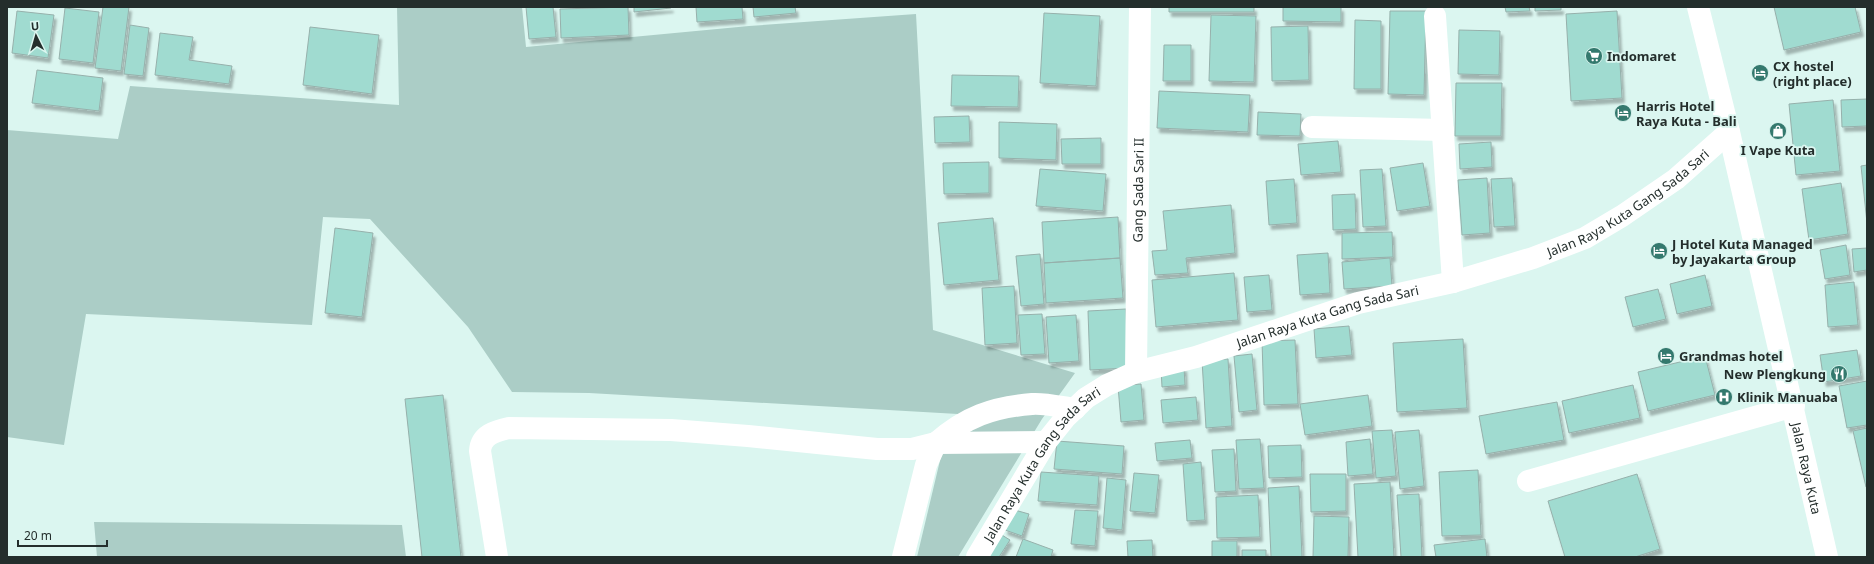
<svg xmlns="http://www.w3.org/2000/svg" width="1874" height="564" viewBox="0 0 1874 564" font-family="'Noto Sans',sans-serif">
	<style>
		.green { fill: #abcdc6 }
		.building { fill: #a0dbd0; stroke: #96b0ab; filter: url(#shadow) }
		.lines { fill: none; stroke-linecap: round; stroke-linejoin: round }
		.minor { stroke: #fff; stroke-width: 22 }
		.secondary { stroke: #fff; stroke-width: 22 }
		.labels { text-anchor: middle; stroke-width: 3.5; stroke-linejoin: round; paint-order: stroke }
		.poi-label { font-size: 13px; font-weight: bold; fill: #242e2c; stroke: #dbf6f0; text-anchor: start }
		.street-label { font-size: 13px; fill: #242e2c; stroke: #dbf6f0 }
	</style>
	<defs>
		<filter id="shadow"><feDropShadow dx="2.5" dy="4.5" stdDeviation="1" flood-color="#0004"/></filter>
	</defs>
	<rect width="100%" height="100%" fill="#dbf6f0"/>
	<!-- green -->
	<path class="green" d="M397,7H522L526,47L749,26L916,14L933,330L1075,373L1042,419L958,557H917L942,452L958,414L589,393L512,392L468,327L370,219L323,217L312,325L86,314L64,445L7,437V130L118,139L130,86L399,105Z
		M94,522L402,525L406,557H97Z"/>
	<!-- building -->
	<path class="building" d="M103,7H129L121,71L95,68Z
		M526,7H553L556,37L529,39Z
		M628,7L629,35L561,38L560,9Z
		M634,7H671V8L634,12Z
		M696,7H742L743,19L697,22Z
		M753,7H795L796,13L754,17Z
		M1169,7H1254V12H1169Z
		M1283,7H1341V22L1283,21Z
		M1505,7H1529L1530,11L1506,12Z
		M1535,7H1561V10L1535,11Z
		M1774,7H1855L1861,32L1784,50Z
		M65,8L99,12L93,63L59,59Z
		M17,11L54,15L48,58L12,53Z
		M1390,11H1426L1424,95L1388,94Z
		M1617,11L1622,98L1571,101L1566,14Z
		M1044,13L1100,16L1096,86L1040,83Z
		M1211,15L1256,16L1254,82L1209,81Z
		M1355,20L1381,21V89H1354Z
		M130,25L149,28L143,76L124,74Z
		M1308,26L1309,80L1272,81L1271,27Z
		M310,27L379,35L372,94L303,85Z
		M1459,30L1500,31L1499,75L1458,74Z
		M160,33L193,37L189,60L232,66L229,84L155,75Z
		M1164,45H1191V81H1163Z
		M37,70L103,78L99,111L32,103Z
		M952,75L1019,76L1018,107L951,106Z
		M1456,83H1502L1501,136H1455Z
		M1159,91L1250,95L1248,132L1157,128Z
		M1867,99V126L1842,127L1841,100Z
		M1833,100L1840,171L1796,175L1789,104Z
		M1258,112L1301,114L1300,136L1257,135Z
		M969,116L970,142L935,143L934,117Z
		M999,122L1057,124L1056,160L999,158Z
		M1101,138V164H1062L1061,139Z
		M1338,141L1341,172L1301,175L1298,144Z
		M1491,142L1492,167L1460,169L1459,144Z
		M989,162V193L944,194L943,163Z
		M1423,163L1430,206L1397,211L1390,168Z
		M1867,165V223L1861,166Z
		M1040,169L1106,174L1103,211L1036,206Z
		M1382,169L1386,226L1363,227L1360,170Z
		M1487,178L1490,233L1462,235L1458,180Z
		M1512,178L1515,226L1494,227L1491,179Z
		M1294,179L1297,223L1269,225L1266,181Z
		M1841,183L1848,234L1809,240L1802,189Z
		M1355,194L1356,229L1333,230L1332,195Z
		M1231,205L1235,253L1186,258L1188,273L1155,275L1152,251L1167,250L1163,211Z
		M1118,217L1120,258L1044,263L1042,222Z
		M993,218L999,280L944,285L938,223Z
		M335,228L373,233L362,317L325,313Z
		M1392,232L1393,257L1342,259V233Z
		M1846,245L1850,275L1825,279L1820,250Z
		M1867,248V270L1854,272L1852,249Z
		M1328,253L1330,293L1300,295L1297,255Z
		M1040,254L1044,304L1021,306L1016,256Z
		M1120,258L1123,298L1046,303L1044,263Z
		M1390,258L1392,286L1344,289L1342,262Z
		M1234,273L1238,320L1156,327L1152,280Z
		M1269,275L1272,310L1247,312L1244,277Z
		M1705,275L1712,306L1677,314L1670,284Z
		M1854,282L1858,325L1828,327L1825,285Z
		M1014,286L1017,343L985,345L982,288Z
		M1658,289L1666,319L1633,327L1625,297Z
		M1126,309L1128,368L1090,370L1088,311Z
		M1042,314L1045,354L1021,355L1018,315Z
		M1076,315L1079,361L1049,363L1046,317Z
		M1349,326L1352,355L1316,358L1314,329Z
		M1463,339L1467,408L1397,412L1393,343Z
		M1295,340L1298,404L1264,405L1262,341Z
		M1857,350L1861,376L1824,382L1820,355Z
		M1252,354L1257,410L1239,412L1234,356Z
		M1705,356L1715,395L1648,411L1638,372Z
		M1228,359L1232,426L1206,428L1202,360Z
		M1184,367L1185,385L1162,387L1161,369Z
		M1867,381V425L1847,428L1839,386Z
		M1141,384L1144,420L1121,422L1118,386Z
		M1633,385L1640,418L1569,433L1562,401Z
		M443,395L461,557H422L405,399Z
		M1368,395L1372,426L1305,435L1300,404Z
		M1196,397L1198,420L1163,423L1161,400Z
		M1557,402L1564,440L1486,454L1479,416Z
		M1867,428V486L1866,487L1853,431Z
		M1392,430L1396,476L1376,478L1372,431Z
		M1419,430L1424,486L1400,489L1395,432Z
		M1260,439L1264,488L1239,489L1236,440Z
		M1370,439L1373,474L1348,476L1346,442Z
		M1190,440L1192,458L1157,461L1155,443Z
		M1057,441L1124,446L1122,474L1054,469Z
		M1301,445L1302,477L1269,478L1268,446Z
		M1234,449L1236,491L1215,492L1212,450Z
		M1201,462L1205,520L1187,521L1183,464Z
		M1478,470L1481,535L1442,536L1439,472Z
		M1041,472L1099,476L1097,505L1038,501Z
		M1134,473L1159,475L1155,513L1130,511Z
		M1310,474H1346V511L1311,512Z
		M1637,474L1660,549L1635,557H1565L1548,501Z
		M1107,478L1126,480L1122,530L1103,528Z
		M1390,482L1394,557H1358L1354,484Z
		M1299,486L1302,557H1271L1268,488Z
		M1419,494L1422,557H1401L1397,495Z
		M1258,495L1260,537L1217,538L1216,497Z
		M1011,509L1029,514L1022,536L1005,530Z
		M1075,510L1098,511L1095,546L1071,544Z
		M1314,516L1349,517L1348,557H1313Z
		M997,532L1010,540L999,557H982Z
		M1023,539L1053,550L1051,557H1016Z
		M1485,539L1487,557H1436L1434,545Z
		M1152,540L1153,557H1128L1127,541Z
		M1212,541H1237V557H1212Z
		M1242,550H1266V557H1242Z"/>
	<g class="lines">
		<!-- minor -->
		<g class="minor">
			<path d="M1435,16L1453,282"/>
			<path d="M1312,127L1443,130"/>
			<path id="s1" d="M1136,372L1140,7"/>
			<path d="M936,443C965,417 993,407 1032,404C1045,403 1061,407 1075,409"/>
			<path d="M936,443L1046,442"/>
			<path d="M1528,481L1794,406"/>
			<path d="M497,557L480,451C481,435 495,431 509,428L671,430L748,436L877,449H912L936,443L926,465L903,557"/>
			<path id="s2" d="M977,557L1046,442L1066,417L1086,398L1107,385L1136,372L1196,357L1358,303L1453,282L1533,258L1585,238L1622,216L1676,179L1729,132"/>
		</g>
		<!-- secondary -->
		<path class="secondary" id="s3" d="M1698,7L1729,132L1827,557"/>
	</g>
	<!-- icons -->
	<defs>
		<g id="supermarket-disc" transform="scale(0.9)"><circle r="9.5" fill="#34796e" stroke="#dbf6f0"/><path d="M-6-5.5h2.5l.6 2H6L4.5 2H-2.5L-4.4-4H-6ZM-1.5 3.2a1.3 1.3 0 1 0 .1 0ZM3 3.2a1.3 1.3 0 1 0 .1 0Z" fill="#fff"/></g>
		<g id="hotel-disc" transform="scale(0.9)"><circle r="9.5" fill="#34796e" stroke="#dbf6f0"/><path d="M-6-4.5h1.5V1H6V5H4.5V3h-9V5H-6ZM-4 0a1.8 1.8 0 1 1 3.6 0ZM.5 0V-2.5h3Q6-2.5 6 0Z" fill="#fff"/></g>
		<g id="shop-disc" transform="scale(0.9)"><circle r="9.5" fill="#34796e" stroke="#dbf6f0"/><path d="M-5-2.5h2.3a2.7 3.5 0 0 1 5.4 0H5L5.5 6h-11ZM-1.5-2.5h3a1.5 2.3 0 0 0-3 0Z" fill="#fff"/></g>
		<g id="restaurant-disc" transform="scale(0.9)"><circle r="9.5" fill="#34796e" stroke="#dbf6f0"/><path d="M-5-6h1v4h1v-4h1v4h1v-4h1v5L-1.5 .5V6h-2V.5L-5-1ZM5-6V6H3V1.5H1.5Q1.5-4 5-6Z" fill="#fff"/></g>
		<g id="hospital-disc" transform="scale(0.9)"><circle r="9.5" fill="#34796e" stroke="#dbf6f0"/><path d="M-5-5h3v3.5h4V-5h3V5h-3V1.5h-4V5h-3Z" fill="#fff"/></g>
	</defs>
	<g fill-rule="evenodd">
		<use href="#supermarket-disc" x="1594" y="56"/>
		<use href="#hotel-disc" x="1760" y="73"/>
		<use href="#hotel-disc" x="1623" y="113"/>
		<use href="#shop-disc" x="1778" y="131"/>
		<use href="#hotel-disc" x="1659" y="251"/>
		<use href="#hotel-disc" x="1666" y="356"/>
		<use href="#restaurant-disc" x="1839" y="374"/>
		<use href="#hospital-disc" x="1724" y="397"/>
	</g>
	<g class="labels">
		<!-- poi labels -->
		<g class="poi-label">
			<text x="1607" y="61">Indomaret</text>
			<text x="1773" y="71">CX hostel<tspan x="1773" dy="15">(right place)</tspan></text>
			<text x="1636" y="111">Harris Hotel<tspan x="1636" dy="15">Raya Kuta - Bali</tspan></text>
			<text x="1778" y="155" text-anchor="middle">I Vape Kuta</text>
			<text x="1672" y="249">J Hotel Kuta Managed<tspan x="1672" dy="15">by Jayakarta Group</tspan></text>
			<text x="1679" y="361">Grandmas hotel</text>
			<text x="1826" y="379" text-anchor="end">New Plengkung</text>
			<text x="1737" y="402">Klinik Manuaba</text>
		</g>
		<!-- street labels -->
		<g class="street-label">
			<text dy="5" stroke="none"><textPath href="#s1" startOffset="182">Gang Sada Sari II</textPath></text>
			<text dy="5" stroke="none"><textPath href="#s2" startOffset="774">Jalan Raya Kuta Gang Sada Sari</textPath></text>
			<text dy="5" stroke="none"><textPath href="#s2" startOffset="450">Jalan Raya Kuta Gang Sada Sari</textPath></text>
			<text dy="5" stroke="none"><textPath href="#s2" startOffset="114">Jalan Raya Kuta Gang Sada Sari</textPath></text>
			<text dy="5" stroke="none"><textPath href="#s3" startOffset="474">Jalan Raya Kuta</textPath></text>
		</g>
	</g>
	<!-- border -->
	<rect width="1874" height="564" fill="none" stroke="#242e2c" stroke-width="16"/>
	<!-- north arrow -->
	<g transform="translate(36 36) rotate(355)" stroke="#dbf6f0" stroke-width="3" paint-order="stroke">
	<path d="M0-3L7 15L0 10L-7 15Z" fill="#242e2c"/>
	<text y="-6" font-size="11" font-weight="bold" text-anchor="middle" fill="#242e2c">U</text>
	</g>
	<!-- scale -->
	<path d="M18 540v6h89v-6" fill="none" stroke="#242e2c" stroke-width="2"/>
	<text x="24" y="540" font-size="12" fill="#242e2c" stroke="#dbf6f0" stroke-width="3" paint-order="stroke">20 m</text>
</svg>
